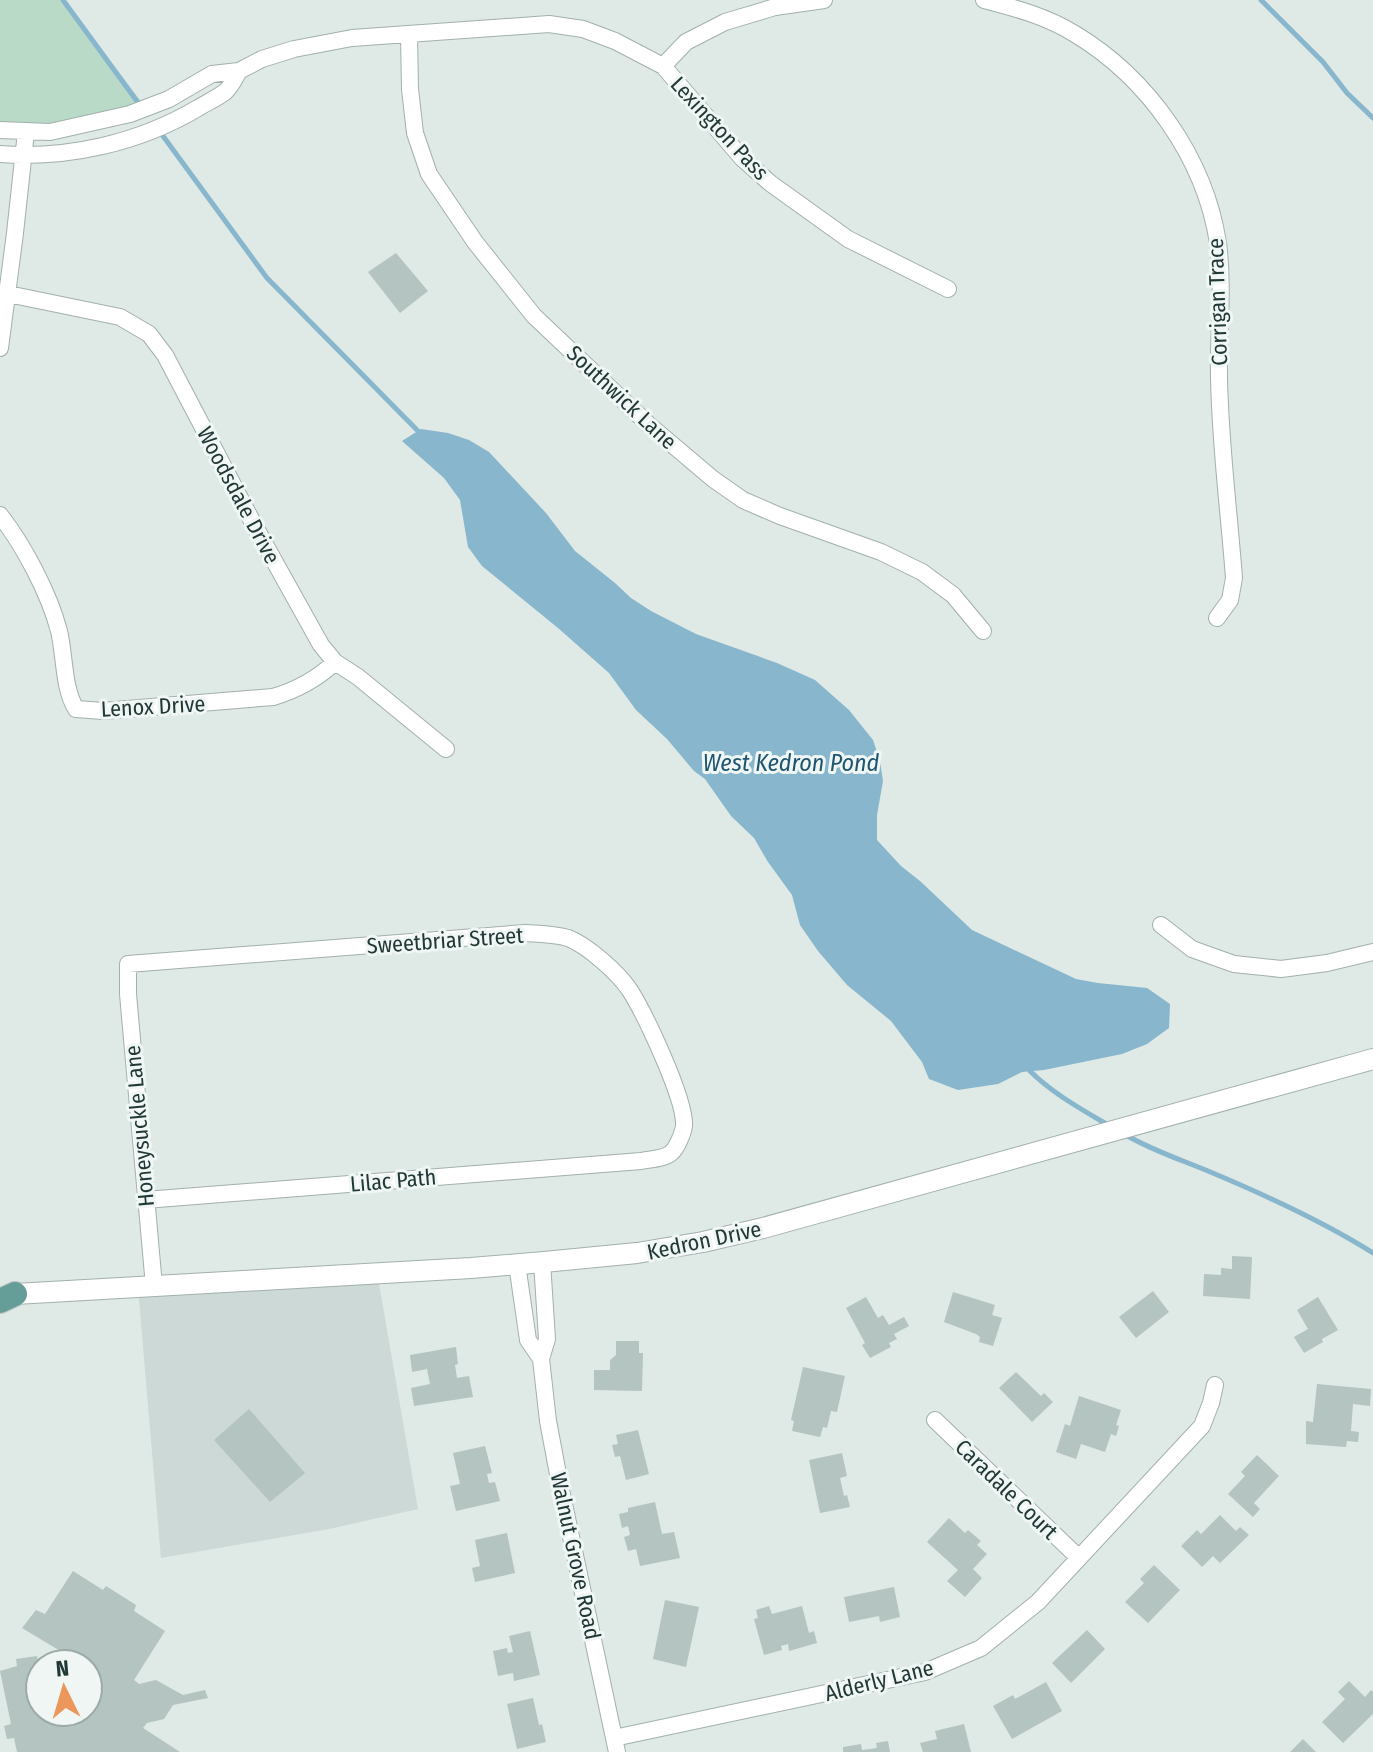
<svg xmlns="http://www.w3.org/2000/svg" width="1373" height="1752" viewBox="0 0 1373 1752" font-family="'Fira Sans Condensed',sans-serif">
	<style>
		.built { fill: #cdd9d6 }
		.green { fill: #b8dac7 }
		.water { fill: #88b6cd }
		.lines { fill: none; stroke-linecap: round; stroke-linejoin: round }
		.stream { stroke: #88b6cd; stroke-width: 5 }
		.building { fill: #b4c4c0; fill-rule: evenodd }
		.minor-casing { stroke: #a2b0ae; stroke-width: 18 }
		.tertiary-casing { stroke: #a2b0ae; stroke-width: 22 }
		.primary-casing { stroke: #bcc3c3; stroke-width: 26 }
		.minor { stroke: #fff; stroke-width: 16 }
		.tertiary { stroke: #fff; stroke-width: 20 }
		.primary { stroke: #659d98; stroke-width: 24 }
		.labels { text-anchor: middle; stroke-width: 6; stroke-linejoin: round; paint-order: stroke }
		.street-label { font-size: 22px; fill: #213836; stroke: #eff6f4 }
		.water-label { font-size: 24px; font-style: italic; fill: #1e5571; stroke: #eff6f4 }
	</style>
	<rect width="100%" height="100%" fill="#dfe9e6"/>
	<!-- built -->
	<path class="built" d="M377,1272L418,1509L329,1529L161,1558L138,1288Z"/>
	<!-- green -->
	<path class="green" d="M0,0H64L146,108L50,132L0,122Z"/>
	<!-- water -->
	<path class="water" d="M421,429L448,433L469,440L489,452L546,513L575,551L615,583L631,598L651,611L696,634L777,663L815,680L849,710L873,740L880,761L883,781L877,815V840L901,866L920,881L972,930L1076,979L1098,983L1147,988L1170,1004L1169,1028L1147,1044L1122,1054L1044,1070L1022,1072L998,1084L958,1090L929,1079L922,1062L891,1021L847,985L818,951L800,925L792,895L768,862L754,838L731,816L705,779L694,771L667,739L636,710L609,673L558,628L482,566L468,547L460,500L444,478L402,441Z"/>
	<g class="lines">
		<!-- stream -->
		<path class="stream" d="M63,0L139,104
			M1261,0L1323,62L1347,93L1373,118
			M163,136L267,278L418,431
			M1030,1071C1052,1093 1081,1109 1108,1125
			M1124,1134C1151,1150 1179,1159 1208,1171C1263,1194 1323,1221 1373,1253"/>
	</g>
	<!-- building -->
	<path class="building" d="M396,253L428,291L400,313L368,272Z
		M1232,1256L1252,1257L1250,1299L1203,1296L1204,1274L1221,1275V1268L1232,1269Z
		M1153,1291L1169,1312L1136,1338L1119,1317Z
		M953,1292L995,1305L992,1315L1002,1318L993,1346L979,1342L980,1337L976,1334L944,1322Z
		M866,1297L878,1318L883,1315L889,1325L904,1317L909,1326L894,1334L897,1339L889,1343L891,1347L870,1358L862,1345L865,1343L846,1308Z
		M1318,1297L1338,1330L1322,1339L1323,1342L1304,1353L1294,1337L1308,1329L1297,1310Z
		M616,1341H639V1353H643L642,1391L594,1390V1370H610V1360L616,1355Z
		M456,1347L458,1364L455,1365L457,1378L469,1376L473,1397L414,1406L411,1388L430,1384L427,1369L412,1372L410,1355Z
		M803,1367L845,1376L837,1412L831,1411L827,1428L823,1427L820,1437L792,1431L794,1421L791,1420Z
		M1016,1372L1041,1396L1044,1393L1053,1402L1032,1422L999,1388Z
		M1317,1384L1371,1389L1370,1406L1353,1404L1351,1431L1359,1432L1358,1442L1347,1441L1346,1447L1306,1444V1421L1313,1422Z
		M1079,1396L1121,1410L1116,1425L1119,1426L1116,1436L1111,1434L1105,1452L1081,1444L1076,1459L1056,1452L1065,1424L1070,1426Z
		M249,1409L305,1473L270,1502L214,1440Z
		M638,1430L649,1474L626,1480L620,1456L615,1457L612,1445L618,1444L616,1435Z
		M485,1446L492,1473L487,1474L489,1483L495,1482L500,1501L456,1511L450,1486L460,1484L453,1453Z
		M842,1453L847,1476L840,1478L844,1496L847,1495L850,1507L820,1513L809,1460Z
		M1257,1455L1279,1476L1254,1503L1260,1509L1253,1517L1228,1494L1245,1476L1241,1472Z
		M655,1502L662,1534L674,1532L680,1558L640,1566L636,1549L628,1551L624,1537L630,1535L628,1526L622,1528L619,1514L628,1512V1508Z
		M1220,1515L1236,1531L1240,1527L1249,1535L1220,1563L1213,1556L1202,1567L1181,1546L1197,1530L1201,1534Z
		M949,1518L965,1533L968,1530L981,1541L977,1545L987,1554L973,1569L982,1578L965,1597L947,1581L958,1570L927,1542Z
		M507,1533L515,1573L475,1582L472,1568L480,1566L475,1540Z
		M1154,1565L1180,1590L1148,1623L1125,1602L1144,1583L1140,1579Z
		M73,1571L103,1590L106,1586L136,1605L134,1611L165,1631L134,1680L139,1684L156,1680L183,1695L205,1690L208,1698L173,1705L164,1719L147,1723L143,1728L180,1752H17L14,1738L7,1739L4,1726L11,1724L0,1671L17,1666L16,1659L37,1656L38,1661L55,1657L62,1663L67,1655L22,1628L36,1610L45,1614ZM40,1664H88V1712H40Z
		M894,1587L900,1617L880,1622L879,1616L849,1622L844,1597Z
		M665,1600L699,1607L686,1667L653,1659Z
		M769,1606L772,1614L802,1606L809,1633L814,1631L817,1643L789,1651L788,1644L781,1646L782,1650L764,1655L754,1619L758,1618L756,1610Z
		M1087,1630L1105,1649L1071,1683L1052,1663Z
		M530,1631L540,1675L514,1681L513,1673L498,1676L493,1651L507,1648L508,1653L513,1652L509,1636Z
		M1349,1681L1365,1697L1371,1690L1373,1692V1714L1343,1743L1322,1722L1345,1699L1338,1692Z
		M1046,1682L1062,1711L1012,1739L993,1706L1013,1695L1015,1699Z
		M533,1698L539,1725L542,1724L546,1742L517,1749L507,1704Z
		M964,1724L971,1752H923L920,1743L937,1739L935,1731Z
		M1303,1739L1316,1752H1290Z
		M888,1741L890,1752H843V1747L861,1744L862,1750L877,1748L876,1743Z"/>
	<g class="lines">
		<!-- minor casing -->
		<g class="minor-casing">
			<path id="minor" d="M984,0C1015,8 1046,16 1075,34C1148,78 1205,158 1218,243C1224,288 1218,332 1219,377C1220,444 1229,511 1234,578L1230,600L1217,618
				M409,35L410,89L415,133L429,174L475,242L534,316L648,424L713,479L743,500L780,516L881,552L922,572L953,595L983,631
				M663,66L686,42L725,22L775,7L824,0
				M0,130L50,132L130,114L169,99L212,74L239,71L262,59L294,49L352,38L549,24L583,29L615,41L663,66L742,158L770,183L848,239L948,289
				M0,154C68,159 139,143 198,108C206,103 217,98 225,92C231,87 235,78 239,71
				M8,294L120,317L149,334L165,355L253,523L321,645L335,662L358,677L446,749
				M0,348L15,233L26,132
				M0,515C24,546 49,593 59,631C65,656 63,688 76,709L103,711L273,697C297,690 316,680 335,662
				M1161,925L1192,949L1234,964L1281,969L1327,963L1373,952
				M145,1200L641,1161C650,1159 664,1159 671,1153C677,1148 683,1133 684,1126C686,1100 644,1012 629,989C618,973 587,945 568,938C555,934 538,934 525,933L128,964V994L154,1286
				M542,1262L547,1339L541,1359L548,1421L561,1490L617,1752
				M517,1264L528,1340L541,1359
				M935,1420L1079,1558
				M614,1738L925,1672L981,1648L1038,1602L1202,1426L1211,1403L1215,1385"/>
		</g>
		<!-- tertiary casing -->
		<g class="tertiary-casing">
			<path id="tertiary" d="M15,1294L471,1268L544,1262L637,1253L703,1242L763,1228L1373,1059"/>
		</g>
		<!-- primary casing -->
		<g class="primary-casing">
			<path id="primary" d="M0,1301L15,1294"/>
		</g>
		<!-- minor -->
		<use href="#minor" class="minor"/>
		<!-- tertiary -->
		<use href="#tertiary" class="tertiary"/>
		<!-- primary -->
		<use href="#primary" class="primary"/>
	</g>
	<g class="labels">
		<!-- street labels -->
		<g class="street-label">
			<text transform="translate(720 128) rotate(47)" y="8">Lexington Pass</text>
			<text transform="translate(1217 302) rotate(-92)" y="8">Corrigan Trace</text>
			<text transform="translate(622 397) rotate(43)" y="8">Southwick Lane</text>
			<text transform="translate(239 495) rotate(62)" y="8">Woodsdale Drive</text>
			<text transform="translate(153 706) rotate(-3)" y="8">Lenox Drive</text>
			<text transform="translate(445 940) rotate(-4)" y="8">Sweetbriar Street</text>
			<text transform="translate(139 1126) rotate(-95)" y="8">Honeysuckle Lane</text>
			<text transform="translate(393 1180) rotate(-5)" y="8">Lilac Path</text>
			<text transform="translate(704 1240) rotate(-12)" y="8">Kedron Drive</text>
			<text transform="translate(1007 1489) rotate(44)" y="8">Caradale Court</text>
			<text transform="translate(576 1556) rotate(78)" y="8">Walnut Grove Road</text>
			<text transform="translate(879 1680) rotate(-14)" y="8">Alderly Lane</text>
		</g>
		<!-- water labels -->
		<g class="water-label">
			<text x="791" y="771">West Kedron Pond</text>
		</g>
	</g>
	<!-- north arrow -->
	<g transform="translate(64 1688) rotate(355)"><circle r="38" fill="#eff6f4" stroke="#9daaa8" stroke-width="2"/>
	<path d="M0-6L14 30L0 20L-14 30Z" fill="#eb975b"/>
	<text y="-12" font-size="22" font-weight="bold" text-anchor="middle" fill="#213836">N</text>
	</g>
</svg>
